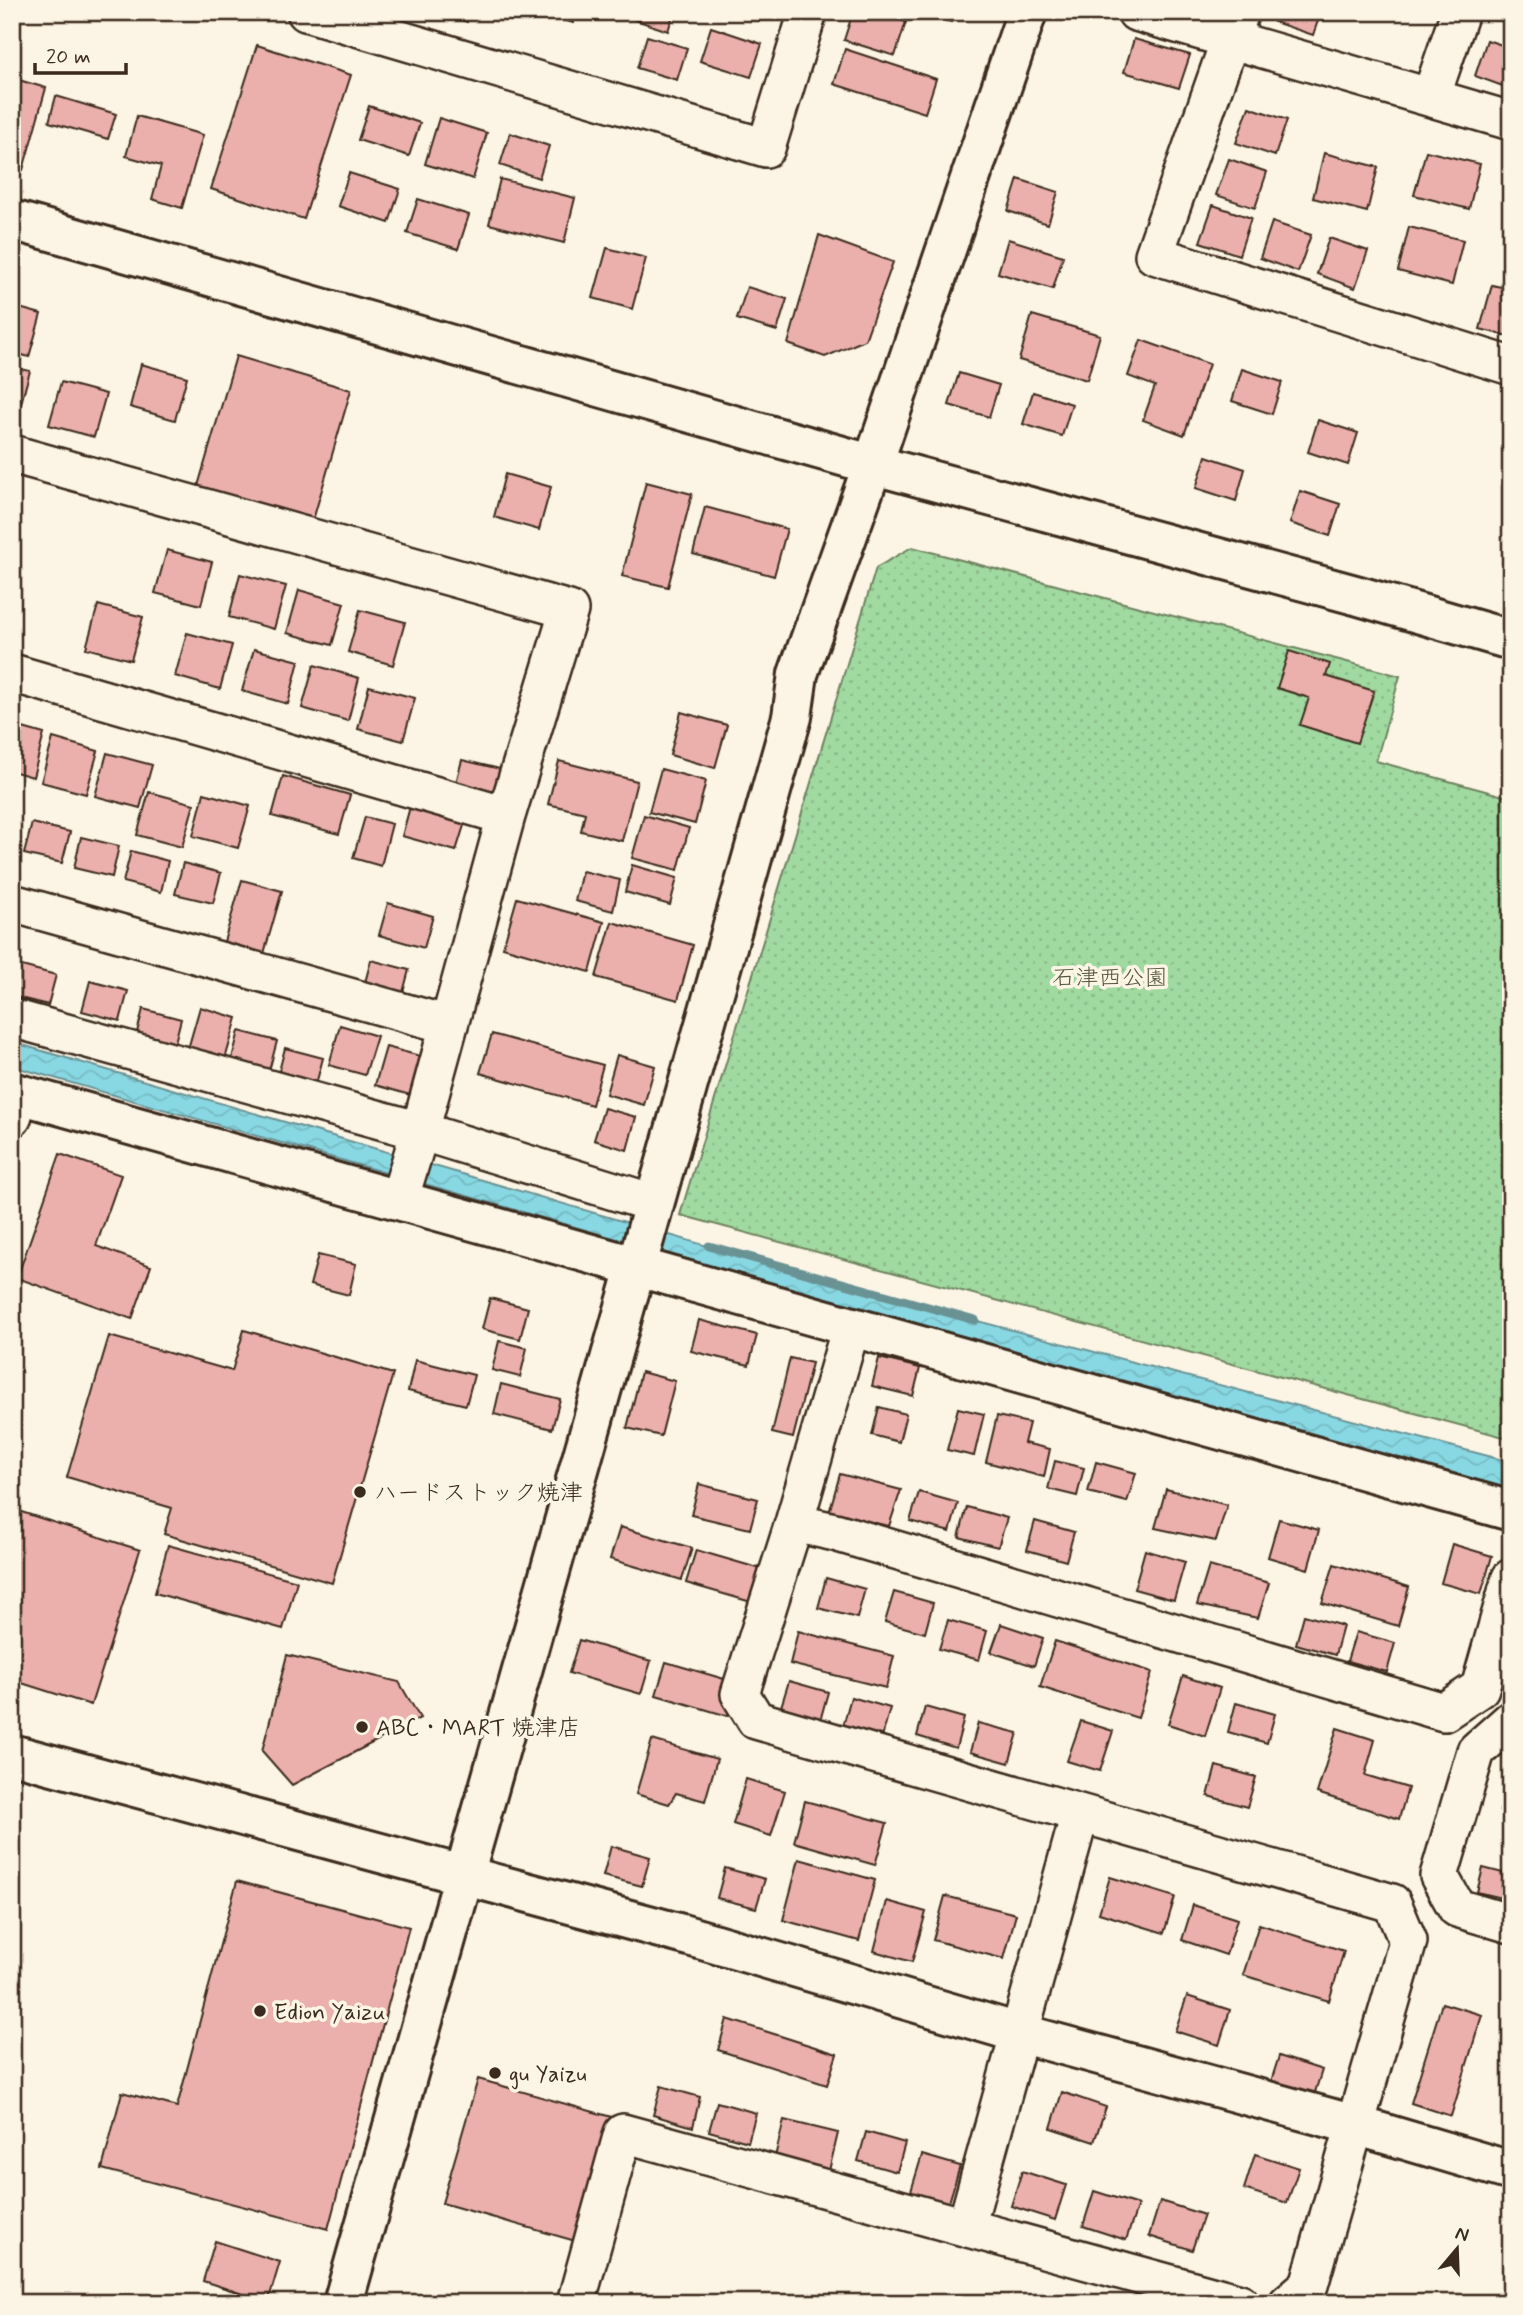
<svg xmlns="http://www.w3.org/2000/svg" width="1523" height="2315" viewBox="0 0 1523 2315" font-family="Mynerve,'Klee One',sans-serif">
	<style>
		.park { fill: url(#park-dots); stroke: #6e825f; stroke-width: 2 }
		.water { fill: url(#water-waves); stroke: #699294; stroke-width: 2 }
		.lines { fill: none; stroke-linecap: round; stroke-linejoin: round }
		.stream { stroke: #699294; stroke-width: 9 }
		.building { fill: #ebb0ab; stroke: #3b2a1e; stroke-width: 2 }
		.street-casing { stroke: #3b2a1e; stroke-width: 42 }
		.secondary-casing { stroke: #3b2a1e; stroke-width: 44 }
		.street { stroke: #fcf5e5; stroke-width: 37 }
		.secondary { stroke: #fcf5e5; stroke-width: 38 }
		.poi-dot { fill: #3b2a1e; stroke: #fcf5e5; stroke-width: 2.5 }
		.labels { text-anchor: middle; stroke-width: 7; stroke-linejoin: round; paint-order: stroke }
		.park-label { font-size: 23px; fill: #54563e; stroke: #fcf5e5 }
		.poi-label { font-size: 23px; fill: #3b2a1e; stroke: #fcf5e5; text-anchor: start }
	</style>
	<defs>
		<pattern id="park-dots" width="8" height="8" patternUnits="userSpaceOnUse" patternTransform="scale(1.75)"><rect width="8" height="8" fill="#a0daa0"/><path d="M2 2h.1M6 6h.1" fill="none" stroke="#8bbb89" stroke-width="1.8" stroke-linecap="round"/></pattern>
		<pattern id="water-waves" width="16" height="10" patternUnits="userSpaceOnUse" patternTransform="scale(1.75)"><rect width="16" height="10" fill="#88d8e3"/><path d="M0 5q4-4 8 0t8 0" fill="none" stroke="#76bac2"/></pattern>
	</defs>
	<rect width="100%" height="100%" fill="#fcf5e5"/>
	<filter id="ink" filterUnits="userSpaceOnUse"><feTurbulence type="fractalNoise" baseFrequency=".0143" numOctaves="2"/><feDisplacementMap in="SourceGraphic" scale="14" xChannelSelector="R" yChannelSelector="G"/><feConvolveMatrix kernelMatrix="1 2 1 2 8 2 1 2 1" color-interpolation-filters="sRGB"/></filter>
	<g filter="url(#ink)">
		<!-- park -->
		<path class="park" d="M912,547L1400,676L1376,761L1511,798V1439L680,1215L876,568Z"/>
		<!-- water -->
		<path class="water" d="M12,1042L830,1282L1511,1462V1489L992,1346L12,1066Z"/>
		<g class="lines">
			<!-- stream -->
			<path class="stream" d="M709,1246L975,1320"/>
		</g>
		<!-- building -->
		<path class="building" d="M438,12H470L467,22Z
			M539,12H576L573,23Z
			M618,12H674L668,31L618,14Z
			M853,12H874L906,22L895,56L844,40Z
			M922,12H954L951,22Z
			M1278,12H1321L1313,35L1274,22Z
			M711,27L762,44L751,77L700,61Z
			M647,36L687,48L677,80L637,68Z
			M1134,39L1190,55L1179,88L1124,72Z
			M1487,40L1511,48V89L1475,76Z
			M257,45L351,75L304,219L211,189Z
			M845,49L936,79L925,113L834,84Z
			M12,78L46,88L23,170L12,167Z
			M56,96L116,114L108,139L49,122Z
			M369,106L420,123L409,156L358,140Z
			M1249,107L1287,120L1275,156L1236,143Z
			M137,116L203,135L182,208L152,199L161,166L126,156Z
			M439,118L487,133L473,179L425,164Z
			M510,133L549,146L539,178L500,165Z
			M1426,151L1480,164L1469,209L1414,195Z
			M1324,153L1378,167L1367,212L1313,198Z
			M1229,159L1267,172L1255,208L1216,195Z
			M349,173L400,189L389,223L338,206Z
			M500,179L575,198L564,243L489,224Z
			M1018,179L1058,192L1048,224L1008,211Z
			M418,199L469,215L458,249L407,233Z
			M1213,205L1251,218L1239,255L1200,242Z
			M1272,222L1311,235L1298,272L1260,258Z
			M1409,227L1463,240L1452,285L1398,271Z
			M819,235L893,262L865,340L825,357L788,344Z
			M1329,238L1368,251L1355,288L1317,274Z
			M1008,239L1063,256L1053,289L998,273Z
			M607,248L646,258L632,309L593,298Z
			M1492,285L1511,289V337L1480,329Z
			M747,287L787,299L777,331L737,319Z
			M12,306L41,314L29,357L12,352Z
			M1032,315L1100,335L1087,380L1019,360Z
			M1141,340L1209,364L1184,435L1143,420L1155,386L1128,376Z
			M236,356L351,390L313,520L198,486Z
			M141,364L187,377L175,420L130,407Z
			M12,367L30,371L18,414L12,413Z
			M1242,369L1282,382L1272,414L1232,401Z
			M959,373L999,385L989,417L949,405Z
			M61,382L106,394L94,437L49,425Z
			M1033,392L1072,404L1062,436L1023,424Z
			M1318,420L1358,433L1348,465L1308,452Z
			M1206,456L1245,469L1236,501L1196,488Z
			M505,474L551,487L539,530L494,517Z
			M646,482L692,494L668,587L622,576Z
			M1300,491L1340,504L1330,536L1290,523Z
			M705,507L787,529L774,576L693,554Z
			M167,550L212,562L201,605L155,593Z
			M240,574L286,586L274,629L229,617Z
			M299,590L344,603L332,645L287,633Z
			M98,605L143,617L131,660L86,648Z
			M360,610L405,622L393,665L348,652Z
			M187,633L232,645L220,689L175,676Z
			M254,649L299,661L288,704L242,691Z
			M1289,651L1330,664L1326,676L1374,691L1357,743L1300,725L1309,698L1277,688Z
			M314,665L359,678L348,721L302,708Z
			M369,686L415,698L403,741L358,729Z
			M681,712L727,725L715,768L670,755Z
			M12,725L44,734L33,777L12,771Z
			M53,738L98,751L86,794L41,782Z
			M107,753L152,765L140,808L95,796Z
			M462,760L500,769L492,800L454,790Z
			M559,761L637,781L622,841L581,831L585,813L548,804Z
			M661,769L706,781L695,824L649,812Z
			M283,776L350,795L339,834L272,816Z
			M149,792L194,804L182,847L137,835Z
			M204,793L250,806L238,848L193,836Z
			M411,803L466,819L456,851L402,836Z
			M644,815L689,828L678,870L632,858Z
			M365,817L392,824L381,866L353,858Z
			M32,823L70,832L62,863L24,854Z
			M81,837L119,846L112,877L74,868Z
			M131,851L168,861L161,892L123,882Z
			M183,863L221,873L213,903L175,894Z
			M632,865L677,878L670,905L625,892Z
			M582,871L620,880L613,911L575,901Z
			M242,880L282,891L263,957L223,945Z
			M517,898L604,922L590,972L503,947Z
			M388,903L433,916L424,948L379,935Z
			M612,922L693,945L678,1000L596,977Z
			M371,960L409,970L401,1000L363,990Z
			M18,965L56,975L48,1005L12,996Z
			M90,981L128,991L120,1021L82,1011Z
			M200,1007L237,1018L223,1066L186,1056Z
			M143,1009L181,1019L173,1050L135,1040Z
			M340,1025L377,1036L365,1075L329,1065Z
			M239,1031L277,1041L269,1071L231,1062Z
			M492,1034L603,1065L592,1105L480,1073Z
			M386,1047L420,1056L410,1095L375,1085Z
			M285,1048L323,1058L315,1088L277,1079Z
			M617,1055L655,1066L644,1105L606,1094Z
			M604,1108L636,1117L627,1150L594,1140Z
			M60,1154L121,1175L96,1246L151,1266L132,1319L17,1278Z
			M318,1255L356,1264L349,1295L310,1285Z
			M490,1298L528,1308L520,1339L482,1329Z
			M699,1320L757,1335L749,1365L691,1351Z
			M244,1330L393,1374L332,1583L164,1534L172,1508L67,1477L109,1336L232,1371Z
			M499,1341L527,1348L520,1377L492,1370Z
			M790,1358L812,1363L793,1438L772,1433Z
			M879,1358L920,1368L913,1396L872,1386Z
			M415,1360L474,1375L466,1405L408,1391Z
			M641,1372L675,1381L661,1436L627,1428Z
			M501,1384L560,1399L552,1429L494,1414Z
			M879,1407L906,1414L899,1442L872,1435Z
			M958,1408L984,1414L974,1456L947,1450Z
			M997,1416L1029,1423L1024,1443L1050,1449L1044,1477L986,1462Z
			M1055,1461L1084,1468L1077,1496L1048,1489Z
			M1096,1462L1136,1473L1127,1502L1088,1492Z
			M840,1474L901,1490L889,1526L829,1513Z
			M699,1484L758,1499L750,1529L691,1515Z
			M1166,1489L1227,1505L1216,1541L1155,1528Z
			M919,1492L958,1503L950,1532L910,1521Z
			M967,1507L1007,1518L998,1547L959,1537Z
			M12,1509L140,1550L91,1705L12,1680Z
			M1279,1519L1319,1530L1308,1569L1268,1557Z
			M1035,1521L1074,1532L1066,1561L1027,1550Z
			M620,1527L692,1548L682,1580L610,1559Z
			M1452,1544L1492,1556L1481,1594L1441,1583Z
			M168,1545L297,1581L283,1629L155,1593Z
			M696,1550L768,1571L758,1604L686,1583Z
			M1145,1550L1185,1562L1174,1600L1134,1589Z
			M1334,1564L1409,1587L1398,1626L1322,1603Z
			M1209,1566L1269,1583L1258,1618L1197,1605Z
			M826,1578L865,1589L857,1618L818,1608Z
			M894,1592L933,1603L925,1633L885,1622Z
			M1304,1615L1343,1626L1335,1655L1296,1644Z
			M948,1620L987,1631L979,1660L939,1649Z
			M1001,1624L1043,1638L1034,1666L991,1652Z
			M798,1631L894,1656L886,1688L790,1664Z
			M1356,1632L1395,1643L1387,1672L1347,1661Z
			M579,1640L651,1661L641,1694L569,1673Z
			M1055,1641L1152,1672L1138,1718L1040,1687Z
			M287,1655L399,1682L420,1718L292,1785L262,1751Z
			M666,1662L738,1683L728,1716L656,1695Z
			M1183,1676L1220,1688L1205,1736L1168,1724Z
			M789,1681L828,1692L820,1721L780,1710Z
			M851,1697L890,1708L882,1737L843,1726Z
			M1236,1703L1275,1714L1267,1743L1228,1732Z
			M925,1707L964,1718L956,1748L917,1736Z
			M1081,1721L1113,1731L1100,1771L1067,1761Z
			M978,1723L1018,1733L1009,1763L970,1752Z
			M1337,1728L1375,1740L1365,1775L1408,1788L1399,1819L1317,1793Z
			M652,1740L717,1759L705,1801L676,1793L669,1804L636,1794Z
			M1216,1766L1256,1777L1247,1807L1208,1796Z
			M1511,1776V1815L1500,1811Z
			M746,1779L785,1791L771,1836L733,1824Z
			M805,1801L887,1823L875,1865L794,1842Z
			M611,1846L650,1857L642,1886L603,1876Z
			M799,1859L875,1880L859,1941L783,1920Z
			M725,1868L765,1879L756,1908L717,1898Z
			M1483,1868L1511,1875V1900L1477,1892Z
			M1110,1877L1175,1897L1164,1933L1099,1913Z
			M237,1881L409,1927L328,2229L102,2169L122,2092L177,2107Z
			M945,1896L1016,1914L1004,1959L933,1940Z
			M887,1901L926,1912L912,1962L874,1951Z
			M1193,1905L1237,1919L1226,1955L1182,1940Z
			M1259,1924L1344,1951L1329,2001L1243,1975Z
			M1187,1996L1230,2010L1219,2045L1175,2031Z
			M1442,2003L1482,2015L1451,2116L1411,2103Z
			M727,2019L837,2054L827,2085L718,2050Z
			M1279,2056L1322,2070L1311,2105L1268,2091Z
			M478,2079L615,2118L579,2242L442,2203Z
			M661,2086L700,2097L693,2127L653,2115Z
			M1062,2092L1106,2107L1094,2142L1051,2128Z
			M717,2102L756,2113L748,2142L709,2131Z
			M784,2120L838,2133L828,2175L774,2161Z
			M866,2132L905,2143L897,2172L858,2161Z
			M1255,2154L1299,2168L1287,2203L1244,2189Z
			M922,2155L960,2166L947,2209L909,2198Z
			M1022,2171L1066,2185L1055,2220L1011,2206Z
			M1094,2191L1138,2205L1126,2240L1083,2226Z
			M1160,2201L1204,2215L1192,2250L1149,2236Z
			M215,2241L280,2262L268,2302L203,2281Z"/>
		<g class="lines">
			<!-- street casing -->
			<g class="street-casing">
				<path id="street" d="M306,12L766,148L808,12
					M1136,12L1511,121
					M1240,12L1154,255L1511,366
					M1431,97L1460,12
					M12,454L569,610L506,816L420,1131L399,1200
					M12,673L506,816
					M12,903L449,1025
					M12,1018L420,1131L653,1203
					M12,1118L19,1094
					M794,1523L851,1327
					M1511,1720L1476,1751L1439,1876L1457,1908L1511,1924
					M966,2227L1080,1814
					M576,2303L623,2133L1240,2303
					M1288,2303L1309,2285L1408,1941L1392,1903L756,1720L740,1694L794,1523L835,1532L1444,1712L1480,1688L1511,1578"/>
			</g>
			<!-- secondary casing -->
			<g class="secondary-casing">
				<path id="secondary" d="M12,220L867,463L1359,596L1511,640
					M12,1092L1511,1511
					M12,1754L682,1934L1019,2033L1355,2125L1511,2171
					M343,2303L792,717L798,674L873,464L1027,12"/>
			</g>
			<!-- street -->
			<use href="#street" class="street"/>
			<!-- secondary -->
			<use href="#secondary" class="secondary"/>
		</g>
	</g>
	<!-- markers -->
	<g class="poi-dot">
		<circle cx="360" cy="1492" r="7"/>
		<circle cx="362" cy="1727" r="7"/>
		<circle cx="260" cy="2011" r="7"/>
		<circle cx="495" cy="2073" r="7"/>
	</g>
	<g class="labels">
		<!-- park labels -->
		<g class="park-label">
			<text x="1110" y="985">石津西公園</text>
		</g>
		<!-- poi labels -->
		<g class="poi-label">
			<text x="374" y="1500">ハードストック焼津</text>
			<text x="376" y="1735">ABC・MART 焼津店</text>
			<text x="274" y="2019">Edion Yaizu</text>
			<text x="509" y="2081">gu Yaizu</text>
		</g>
	</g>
	<!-- margin -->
	<rect width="1523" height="2315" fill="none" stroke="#fcf5e5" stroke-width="42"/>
	<rect x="21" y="21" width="1481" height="2273" fill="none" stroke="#3b2a1e" stroke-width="2.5" filter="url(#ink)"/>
	<!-- north arrow -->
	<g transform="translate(1457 2249) rotate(19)" stroke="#fcf5e5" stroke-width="5" paint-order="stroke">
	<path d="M0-5L12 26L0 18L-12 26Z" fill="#3b2a1e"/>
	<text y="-10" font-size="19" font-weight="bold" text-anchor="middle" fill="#3b2a1e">N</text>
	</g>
	<!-- scale -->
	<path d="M35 63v10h91v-10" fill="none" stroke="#3b2a1e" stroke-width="3.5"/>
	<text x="46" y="63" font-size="21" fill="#3b2a1e" stroke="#fcf5e5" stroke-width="5" paint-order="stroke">20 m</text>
</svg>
